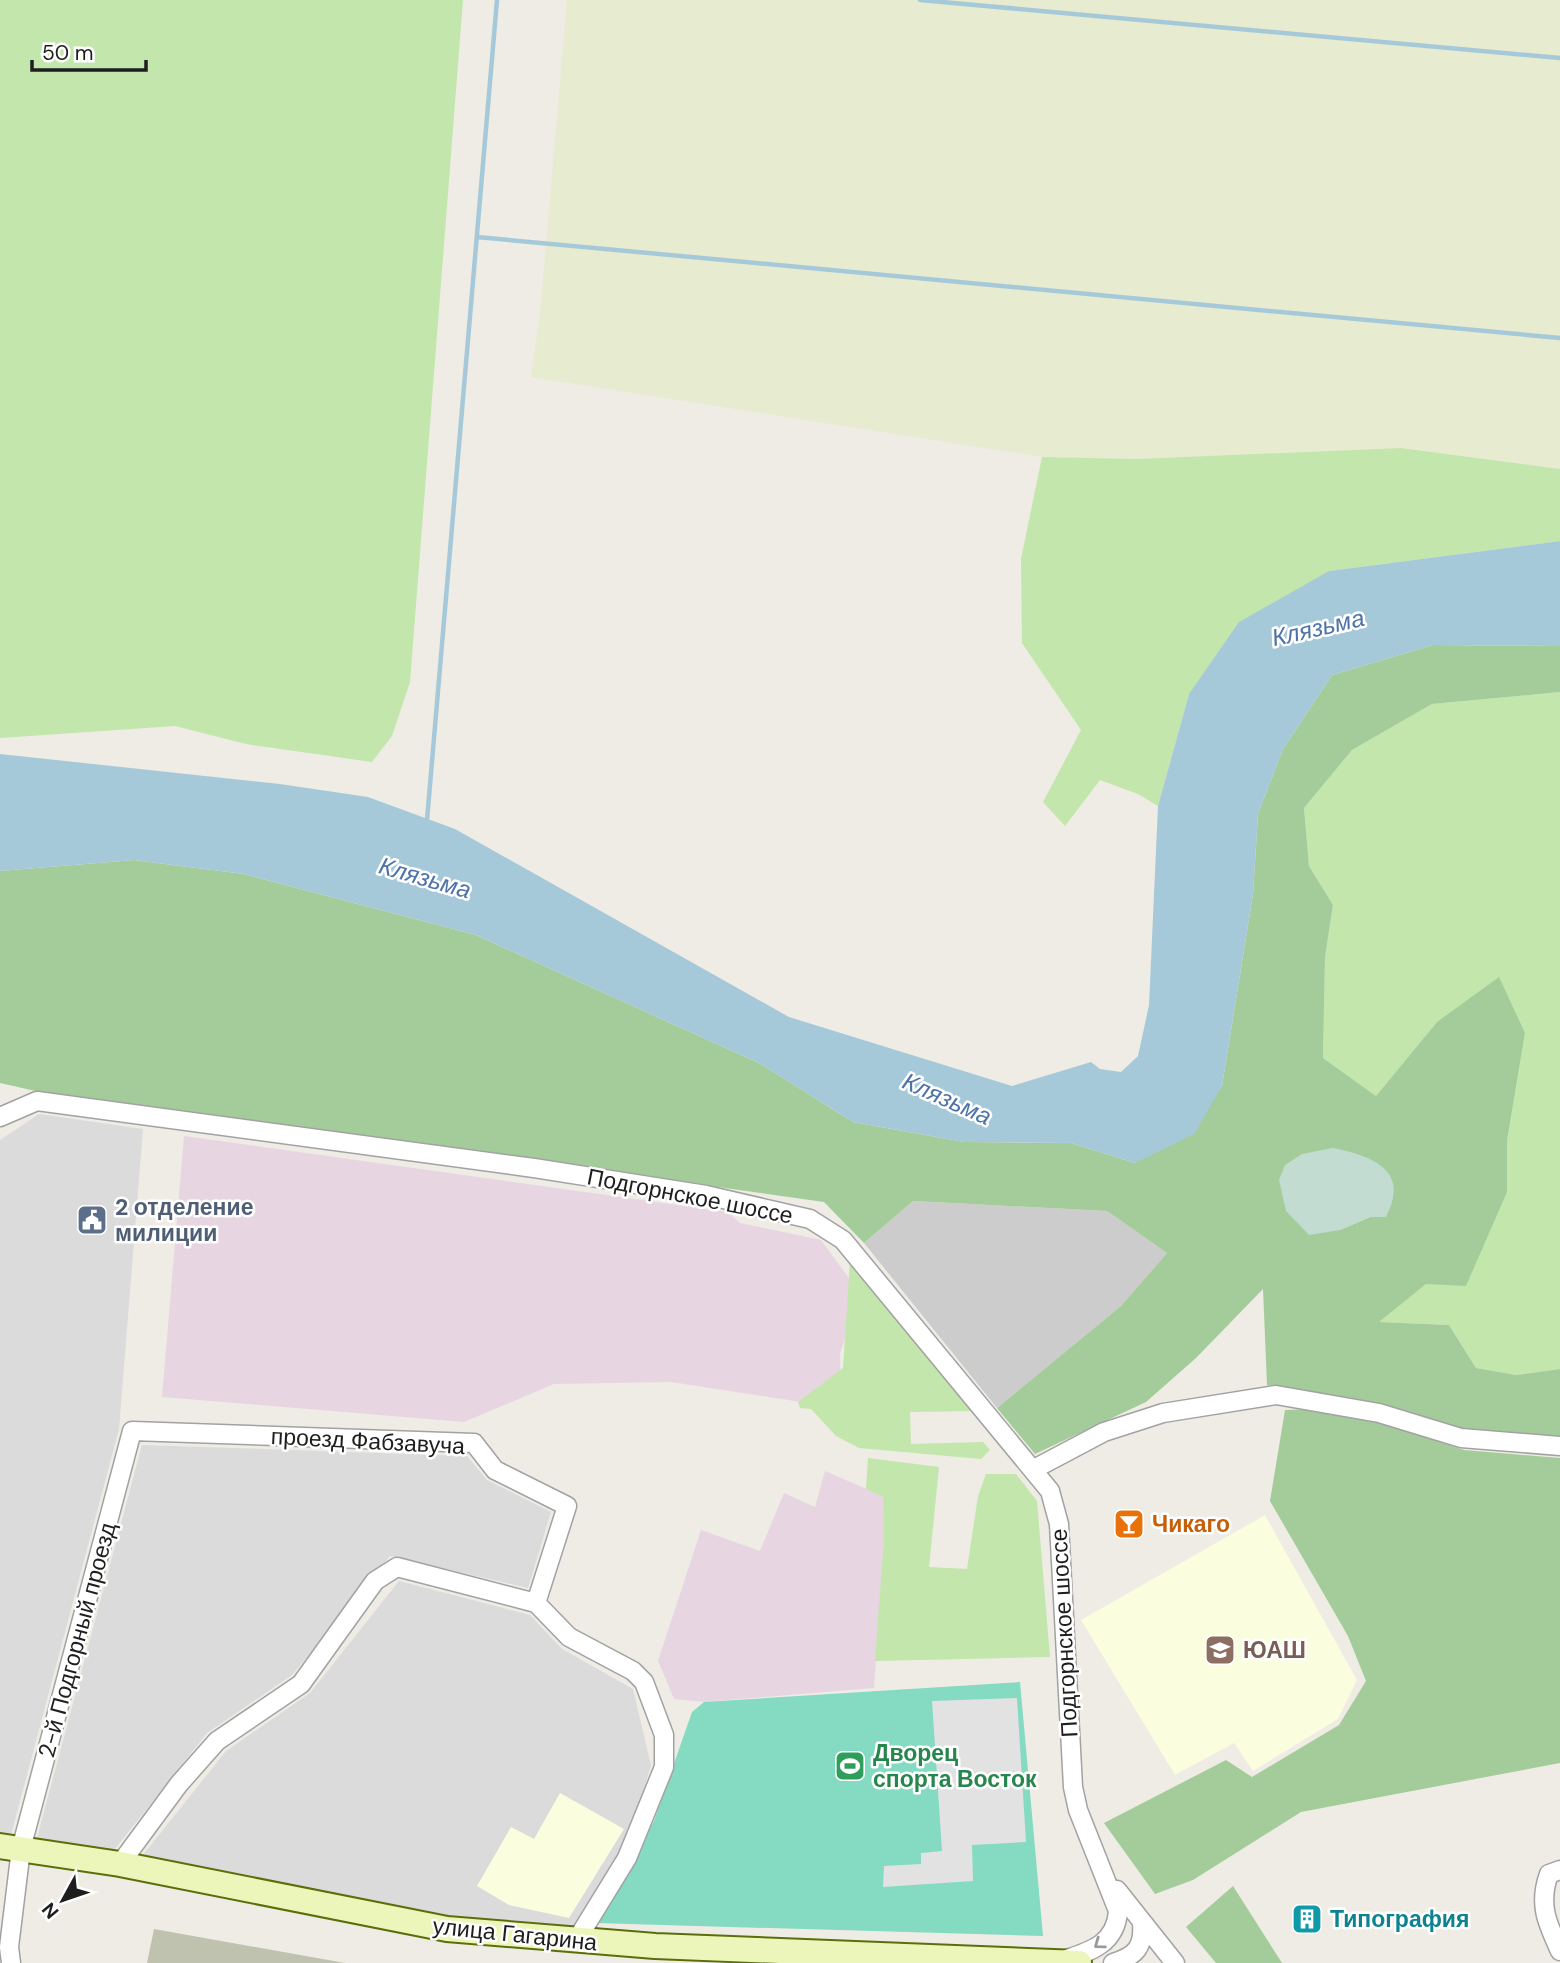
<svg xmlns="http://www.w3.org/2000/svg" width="1560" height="1963" viewBox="0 0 1560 1963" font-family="'DM Sans',sans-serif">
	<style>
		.residential { fill: #dcdbdb }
		.industrial { fill: #e7d6e2 }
		.education { fill: #fafdde }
		.religious { fill: #ccc }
		.construction { fill: #c0c2b0 }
		.farmland { fill: #e7ecd0 }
		.grass { fill: #c3e6ac }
		.forest { fill: #a4cc9a; fill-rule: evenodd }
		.wetland { fill: #c2dcd2 }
		.pitch { fill: #85dac2 }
		.parking { fill: #e2e2e2 }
		.water { fill: #a6c9da }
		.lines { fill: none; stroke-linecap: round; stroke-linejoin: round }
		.stream { stroke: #a6c9da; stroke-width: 4.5 }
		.street-casing { stroke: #a2a2a2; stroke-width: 21 }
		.secondary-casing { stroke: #5a6f0a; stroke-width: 28 }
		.street { stroke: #fff; stroke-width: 18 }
		.secondary { stroke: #edf6ba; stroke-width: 24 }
		.oneway { stroke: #9a9a9a }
		.labels { text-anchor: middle; stroke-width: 5; stroke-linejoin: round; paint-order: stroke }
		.street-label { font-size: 23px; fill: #1e1e1e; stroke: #fff }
		.service-label { font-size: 23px; font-weight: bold; fill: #4e5e75; stroke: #fff; text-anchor: start }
		.food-label { font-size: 23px; font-weight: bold; fill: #c56008; stroke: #fff; text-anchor: start }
		.education-label { font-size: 23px; font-weight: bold; fill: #785e54; stroke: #fff; text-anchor: start }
		.leisure-label { font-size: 23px; font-weight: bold; fill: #27864d; stroke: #fff; text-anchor: start }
		.culture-label { font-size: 23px; font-weight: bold; fill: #0d838f; stroke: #fff; text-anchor: start }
		.water-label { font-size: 24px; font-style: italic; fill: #4e73a9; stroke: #fff }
	</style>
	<rect width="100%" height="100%" fill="#eeece4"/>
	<!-- residential -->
	<path class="residential" d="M39,1114L143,1129L119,1429L11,1835L0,1833V1140Z
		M142,1445L467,1456L487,1480L551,1512L528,1588L390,1556L292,1675L207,1733L114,1850L37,1838Z
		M399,1581L530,1615L562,1649L633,1689L651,1765L629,1838L569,1933L364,1903L142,1856L226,1751L310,1693Z"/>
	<!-- industrial -->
	<path class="industrial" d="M184,1136L728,1212L740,1223L821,1240L859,1292L840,1354L841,1408L671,1382L554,1384L464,1422L162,1397Z
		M825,1471L883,1496L884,1537L874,1688L704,1702L674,1699L658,1661L701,1530L760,1551L784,1493L815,1507Z"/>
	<!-- education -->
	<path class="education" d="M1265,1515L1357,1680L1338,1719L1253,1771L1234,1743L1175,1775L1081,1620Z
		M560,1793L624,1829L569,1918L509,1905L477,1886L511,1827L534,1839Z"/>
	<!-- religious -->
	<path class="religious" d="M913,1201L1107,1211L1167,1253L1121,1306L997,1408L864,1243Z"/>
	<!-- construction -->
	<path class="construction" d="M154,1929L345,1963H147Z"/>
	<!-- farmland -->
	<path class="farmland" d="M567,0H1560V469L1401,448L1136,459L1042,457L531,377L540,314Z"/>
	<!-- grass -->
	<path class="grass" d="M0,0H463L410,682L392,736L372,762L246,744L175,726L0,738Z
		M1401,448L1560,469V541L1329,571L1189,694L1158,806L1138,794L1100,780L1065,826L1043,802L1081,730L1022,643L1021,559L1042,457L1136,459Z
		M1560,692V1369L1516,1375L1476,1368L1449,1325L1378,1322L1426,1284L1507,1192V1141L1525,1033L1437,1022L1376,1096L1323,1058L1325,957L1333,905L1309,866L1304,808L1352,750L1432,704Z
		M850,1260L974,1411L910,1412L911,1444L983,1442L990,1450L981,1459L859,1448L836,1436L811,1409L800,1408L798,1402L843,1368Z
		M868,1458L939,1467L929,1567L967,1569L978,1496L986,1474H1016L1037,1501L1050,1657L875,1661L884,1537L883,1497L866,1489Z"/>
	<!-- forest -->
	<path class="forest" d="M1433,645L1560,646V692L1432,704L1352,750L1304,808L1309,866L1333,905L1325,957L1323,1058L1376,1096L1437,1022L1499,977L1525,1033L1507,1141V1192L1466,1286L1426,1284L1379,1322L1449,1325L1476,1368L1516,1375L1560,1369V1440L1476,1433L1380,1406L1267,1385L1263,1289L1196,1358L1146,1402L1035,1454L997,1408L1121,1306L1167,1253L1107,1211L913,1201L864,1243L824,1202L40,1092L0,1083V871L134,860L244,874L476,935L761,1064L853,1122L964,1142L1071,1143L1135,1163L1222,1086L1253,894L1258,814L1283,749L1332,675ZM1302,1154L1386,1217H1370L1340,1230Z
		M1311,1409L1381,1423L1464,1450L1560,1458V1763L1301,1812L1193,1880L1155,1894L1104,1823L1226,1760L1252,1777L1339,1725L1366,1681L1348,1636L1270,1501L1285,1410Z
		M1233,1886L1282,1963H1216L1186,1927Z"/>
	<!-- wetland -->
	<path class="wetland" d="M1333,1148C1372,1156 1411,1170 1386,1217H1370L1340,1230L1309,1235L1286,1211L1279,1180L1285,1165L1302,1154Z"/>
	<!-- pitch -->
	<path class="pitch" d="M1020,1682L1043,1936L595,1923L654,1821L692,1712L704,1702Z"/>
	<!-- parking -->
	<path class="parking" d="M1017,1698L1026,1842L972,1845L973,1881L883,1887L884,1866L921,1864V1853L942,1851L932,1701Z"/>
	<!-- water -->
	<path class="water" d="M1560,541V646L1433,645L1332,675L1283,749L1258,814L1253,894L1222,1086L1194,1134L1135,1163L1071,1143L964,1142L853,1122L761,1064L476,935L244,874L134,860L0,871V754L280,784L368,797L455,829L789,1017L1012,1086L1091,1062L1100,1069L1121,1072L1138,1056L1149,1005L1158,806L1189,694L1239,622L1329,571Z"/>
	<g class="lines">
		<!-- stream -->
		<path class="stream" d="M920,0L1560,58
			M477,237L1560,338
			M427,820L497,0"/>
		<!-- street casing -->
		<g class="street-casing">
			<path id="street" d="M0,1117L37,1101L534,1168L706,1195L810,1219L843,1240L1050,1491L1059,1524L1073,1787L1078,1810L1118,1911C1116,1943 1092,1951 1064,1960
				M1034,1469L1104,1432L1163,1413L1276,1395L1379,1413L1461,1438L1560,1446
				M120,1864L179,1784L217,1741L301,1684L375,1581L397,1567L536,1603L569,1637L633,1671L644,1682L664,1735V1767L627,1858L576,1941
				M1560,1870L1549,1874C1538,1904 1547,1923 1560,1951
				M1117,1890L1175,1963
				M11,1963L9,1947L21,1849L132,1431L474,1443L495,1470L567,1506L536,1603
				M1113,1963C1136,1956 1144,1947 1142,1923"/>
		</g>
		<!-- secondary casing -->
		<g class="secondary-casing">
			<path id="secondary" d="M0,1846L120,1864L447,1929L655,1946L1079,1963"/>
		</g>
		<!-- street -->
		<use href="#street" class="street"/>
		<!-- secondary -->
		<use href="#secondary" class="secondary"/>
	</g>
	<!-- one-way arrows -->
	<defs><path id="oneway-chevron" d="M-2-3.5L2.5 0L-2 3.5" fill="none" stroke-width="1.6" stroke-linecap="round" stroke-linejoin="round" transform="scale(1.75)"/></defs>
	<use class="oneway" href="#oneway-chevron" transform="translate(1099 1944) rotate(144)"/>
	<!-- icons -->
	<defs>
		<g id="civic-square" transform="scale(1.575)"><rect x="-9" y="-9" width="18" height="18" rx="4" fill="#5c6f8a" stroke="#fff"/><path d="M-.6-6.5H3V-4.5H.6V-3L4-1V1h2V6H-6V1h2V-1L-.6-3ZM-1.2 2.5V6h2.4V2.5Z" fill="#fff"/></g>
		<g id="bar-square" transform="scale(1.575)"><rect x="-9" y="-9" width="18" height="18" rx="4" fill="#e8710a" stroke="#fff"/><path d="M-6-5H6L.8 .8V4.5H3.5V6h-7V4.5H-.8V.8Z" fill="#fff"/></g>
		<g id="university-square" transform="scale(1.575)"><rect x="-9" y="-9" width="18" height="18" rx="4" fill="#8d6e63" stroke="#fff"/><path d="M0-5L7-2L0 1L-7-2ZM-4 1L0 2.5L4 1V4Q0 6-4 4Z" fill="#fff"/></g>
		<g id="stadium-square" transform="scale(1.575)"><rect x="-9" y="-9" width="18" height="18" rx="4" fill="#2e9e5b" stroke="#fff"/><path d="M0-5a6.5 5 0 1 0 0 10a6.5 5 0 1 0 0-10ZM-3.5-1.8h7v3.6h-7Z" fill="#fff"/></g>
		<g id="building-square" transform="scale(1.575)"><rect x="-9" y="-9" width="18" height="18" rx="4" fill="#0f9aa8" stroke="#fff"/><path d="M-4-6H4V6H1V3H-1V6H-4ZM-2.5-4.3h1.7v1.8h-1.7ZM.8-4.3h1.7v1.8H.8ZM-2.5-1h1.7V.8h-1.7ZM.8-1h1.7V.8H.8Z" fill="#fff"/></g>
	</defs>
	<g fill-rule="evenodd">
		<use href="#civic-square" x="92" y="1220"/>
		<use href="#bar-square" x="1129" y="1524"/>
		<use href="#university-square" x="1220" y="1650"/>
		<use href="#stadium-square" x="850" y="1766"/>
		<use href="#building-square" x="1307" y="1919"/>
	</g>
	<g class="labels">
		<!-- street labels -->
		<g class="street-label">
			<text transform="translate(690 1196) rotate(11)" y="8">Подгорнское шоссе</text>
			<text transform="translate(368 1441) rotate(3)" y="8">проезд Фабзавуча</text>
			<text transform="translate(1064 1633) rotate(-93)" y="8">Подгорнское шоссе</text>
			<text transform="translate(77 1640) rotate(-75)" y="8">2-й Подгорный проезд</text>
			<text transform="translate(515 1934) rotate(6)" y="8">улица Гагарина</text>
		</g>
		<!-- service labels -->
		<g class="service-label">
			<text x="115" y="1215">2 отделение<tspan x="115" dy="26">милиции</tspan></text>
		</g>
		<!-- food labels -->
		<g class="food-label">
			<text x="1152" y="1532">Чикаго</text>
		</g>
		<!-- education labels -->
		<g class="education-label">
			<text x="1243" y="1658">ЮАШ</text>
		</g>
		<!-- leisure labels -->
		<g class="leisure-label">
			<text x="873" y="1761">Дворец<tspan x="873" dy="26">спорта Восток</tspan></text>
		</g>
		<!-- culture labels -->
		<g class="culture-label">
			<text x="1330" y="1927">Типография</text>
		</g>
		<!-- water labels -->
		<g class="water-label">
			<text transform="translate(1318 628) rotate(-13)" y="8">Клязьма</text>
			<text transform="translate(425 878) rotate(16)" y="8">Клязьма</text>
			<text transform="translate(947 1099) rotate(24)" y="8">Клязьма</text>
		</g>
	</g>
	<!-- north arrow -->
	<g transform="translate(63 1900) rotate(230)" stroke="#ffffff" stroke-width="5" paint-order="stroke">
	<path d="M0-5L12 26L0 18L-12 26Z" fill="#1e1e1e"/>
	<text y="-10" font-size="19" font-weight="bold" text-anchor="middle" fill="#1e1e1e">N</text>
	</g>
	<!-- scale -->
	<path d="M32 60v10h114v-10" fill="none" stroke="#1e1e1e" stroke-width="3.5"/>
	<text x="42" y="60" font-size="21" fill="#1e1e1e" stroke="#ffffff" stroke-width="5" paint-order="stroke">50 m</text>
</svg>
